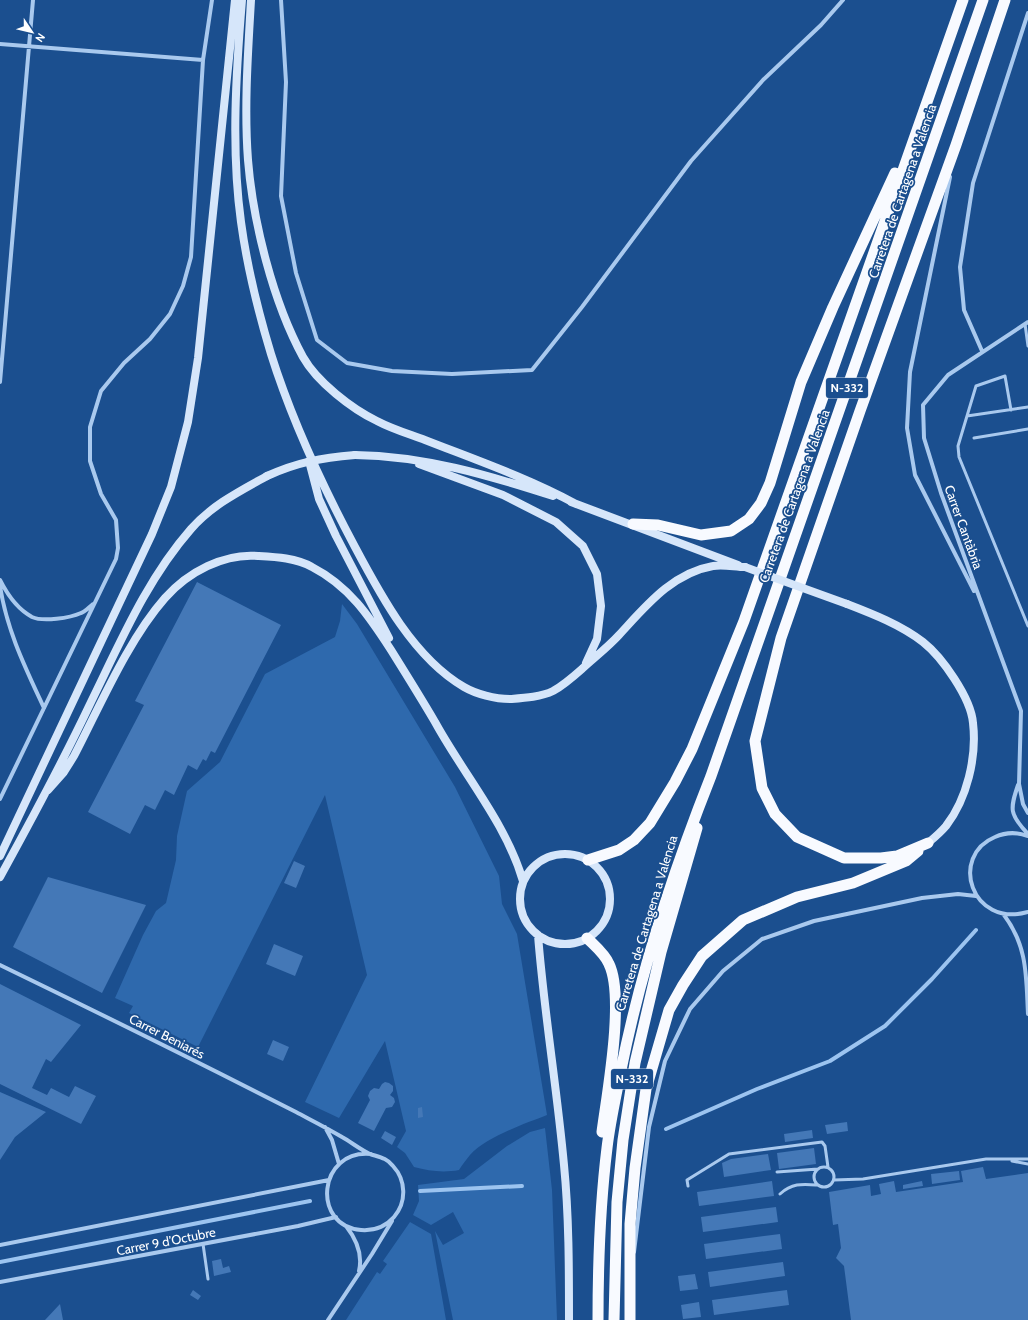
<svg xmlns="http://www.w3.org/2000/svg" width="1028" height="1320" viewBox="0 0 1028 1320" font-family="Cabin,sans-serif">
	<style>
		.green { fill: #2e69ad }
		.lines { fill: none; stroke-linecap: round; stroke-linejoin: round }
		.stream { stroke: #9cc4f0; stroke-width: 4 }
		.building { fill: #4478b7 }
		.service { stroke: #a9c9ee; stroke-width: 3 }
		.minor { stroke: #a9c9ee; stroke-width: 4 }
		.secondary { stroke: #d6e6fa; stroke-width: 8 }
		.trunk { stroke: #f8faff; stroke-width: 11 }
		.secondary-bridge { stroke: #d6e6fa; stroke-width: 8 }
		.labels { text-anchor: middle; stroke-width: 3.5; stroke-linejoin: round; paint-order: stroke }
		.shield { fill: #1b4f8f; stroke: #bbcadd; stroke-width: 1 }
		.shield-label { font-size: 12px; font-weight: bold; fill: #fff }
		.street-label { font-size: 13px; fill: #fff; stroke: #1b4f8f }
	</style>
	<rect width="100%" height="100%" fill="#1b4f8f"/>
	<!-- green -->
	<path class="green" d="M342,604L357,624L455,787L499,876L502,904L517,934L547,1115C524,1124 486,1137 470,1155C466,1160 462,1165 459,1170C443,1173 429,1171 414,1167L405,1153L397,1147L406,1131L385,1041L339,1118L305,1102L367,975L325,795L198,1047L129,1013L133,1006L115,998L143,935L156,911L166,903L176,860L177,836L187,791L220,762L265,674L335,637L340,621Z
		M545,1128L552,1190L557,1320H453L435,1231L443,1245L464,1233L453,1212L431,1225L413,1215L419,1201L418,1185L464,1179L507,1146L530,1132Z
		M410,1222L431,1234L446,1320H346L377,1272L380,1274L387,1264L383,1261Z"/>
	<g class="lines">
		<!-- stream -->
		<path class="stream" d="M666,1129L757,1089L830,1061L885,1026L932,979L976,930
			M420,1191L522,1186
			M0,1262L310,1201"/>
	</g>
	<!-- building -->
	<path class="building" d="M197,582L281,625L215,753L211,751L206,761L203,759L197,770L188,765L174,795L165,790L155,810L145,805L130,834L88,812L144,705L135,701Z
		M294,861L305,866L296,888L284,883Z
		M48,877L146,905L102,993L13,947Z
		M274,944L303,956L295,976L266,964Z
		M0,984L81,1025L51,1062L46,1059L32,1088L47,1095L51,1088L69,1097L75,1086L96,1096L81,1124L0,1084Z
		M273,1040L289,1047L283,1061L267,1054Z
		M385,1082L389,1083L393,1086V1091L390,1095L394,1098L395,1102L392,1107L386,1108L374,1131L358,1123L370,1100L368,1096L370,1091L374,1088L379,1089L382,1084Z
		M0,1092L46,1112L15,1137L0,1160Z
		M422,1107L423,1117L418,1118V1108Z
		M847,1122L848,1131L827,1134L825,1125Z
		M812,1130L813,1138L785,1142L784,1134Z
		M385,1131L396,1137L392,1145L381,1138Z
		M814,1148L816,1164L779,1169L777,1153Z
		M768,1154L771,1170L724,1177L722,1163L731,1159Z
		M983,1167L986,1179L1028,1173V1320H851L844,1266L836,1258L841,1248L838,1224L833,1225L829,1192L870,1185L871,1196L881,1194L879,1184L894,1181L896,1192L963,1182L961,1171Z
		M959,1171L960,1180L932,1184L931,1174Z
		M772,1181L774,1196L699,1206L697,1192Z
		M922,1181L923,1186L903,1189V1185Z
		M776,1207L778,1222L703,1232L701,1217Z
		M780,1234L782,1249L706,1259L704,1244Z
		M221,1259L223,1268L229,1266L231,1272L214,1276L212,1261Z
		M783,1262L785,1276L710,1287L708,1272Z
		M695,1274L698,1289L680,1291L678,1276Z
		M193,1290L201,1296L198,1300L190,1295Z
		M787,1290L789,1305L714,1315L712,1300Z
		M699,1302L701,1317L683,1319L681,1305Z
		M60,1304L63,1320H45Z"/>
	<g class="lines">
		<!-- service -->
		<path class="service" d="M1025,324L1028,346
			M1011,410L1005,376L976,386L958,446L959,457L1028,626
			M967,416L1028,407
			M974,438L1028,429
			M1012,1161L1028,1164
			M814 1177a10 10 0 1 1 20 0a10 10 0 1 1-20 0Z
			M777,1172L818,1169
			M834,1180L863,1179L986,1159H1028
			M688,1186L687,1180L729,1154L822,1142L825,1146L828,1167
			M780,1194C792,1183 802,1184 817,1185
			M203,1244L208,1279"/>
		<!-- minor -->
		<path class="minor" d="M281,0L286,82L281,196L296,273L317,340L347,363L392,371L452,374L532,370L582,307L691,161L763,80L821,25L843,0
			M0,44L203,60
			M950,177L910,372L907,428L915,475L974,591
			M1028,322L948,375L923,405L924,438L941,493L1021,711L1019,784L1023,804L1028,813
			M982,351L964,310L960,267L973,183L1028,13
			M0,382L33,0
			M0,580C7,594 17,609 32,617C43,622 70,618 81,613C85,612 89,607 93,604
			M0,586C7,631 25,667 44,708
			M1018,785C1010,809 1009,814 1028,834
			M0,799L116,559L118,548L116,520L101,494L90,461V427L101,391L124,363L150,339L170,314L183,286L191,257L203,60L212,0
			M1028,836C1017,832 1006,832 995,837C949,856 971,928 1028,912
			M1004,915C1028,947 1026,977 1028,1014
			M0,965C99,1013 198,1062 296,1112C311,1120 327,1128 342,1137C351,1142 361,1150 370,1154C379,1157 387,1158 393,1166C406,1180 407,1202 394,1217C386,1226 374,1231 361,1230C311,1226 318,1149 371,1154
			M325,1127L332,1140L339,1164
			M346,1226C357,1240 363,1254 359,1271
			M0,1245L329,1180
			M634,1252L649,1127L665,1061L690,1009L723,971L762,939L814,921L922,898L958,894L976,896
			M0,1282L298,1226L336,1217
			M328,1320L372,1254L392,1221"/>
		<!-- secondary -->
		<path class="secondary" d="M242,0C236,73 231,149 241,222C247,266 258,311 271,354C292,421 322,485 355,547C381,596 414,658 464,687C476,694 495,699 510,699C524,698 541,697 553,691C564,685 574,676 583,668C595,657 608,647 619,635C645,607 672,573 713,566C723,564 735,567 745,567
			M251,0C248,53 244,107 248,160C253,222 273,302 303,357C317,382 352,409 377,421C392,429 409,434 425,440C476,460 528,478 576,504
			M355,455C424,456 488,475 553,496
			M309,461L319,499L336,536L389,638
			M419,464L503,495L556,522L583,546L597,574L601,606L597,639L586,663
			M571,502L738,565
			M847,604C873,614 901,625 923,642C942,657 971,698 973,723C977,757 967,799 946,826C941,832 934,838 928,843
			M48,790L64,772L74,756C100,706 128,640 165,598C188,572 224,553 258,556C276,557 296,558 312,567C349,586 369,616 391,650C406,674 421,698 435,722C464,775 506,823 523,881
			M520 899a45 45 0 1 1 90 0a45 45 0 1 1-90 0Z
			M0,856L152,534L171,487L188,422L198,358L235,0
			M0,877C32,819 63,761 91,702C120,643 147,579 191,529C212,505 240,491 267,476
			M538,935C544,1012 557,1088 564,1165C569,1216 569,1268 569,1320"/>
		<!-- trunk -->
		<path class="trunk" d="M633,524L658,525L701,535L731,531L749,519L761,503L770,483L801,382L833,307L895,173
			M928,843L897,856L881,858H844L797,837L775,814L762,788L755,741L781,638L860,411L956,145L1005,0
			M588,860L619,850L634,840L650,823L675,782L692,749L744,621L963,0
			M587,938C595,946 605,954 609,964C625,997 607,1094 602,1132
			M598,1320C598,1262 600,1205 607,1148C610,1122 616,1096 621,1070C641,969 673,872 711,776L983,0
			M614,1320L617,1202L623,1140L635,1063L661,952L697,828
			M630,1320V1224L635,1168L646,1089L669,1010L683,985L702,956L743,920L797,897L853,883L906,861L918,851"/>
		<!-- secondary-bridge -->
		<path class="secondary-bridge" d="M267,476C298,462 321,458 355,455
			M745,567L847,604"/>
	</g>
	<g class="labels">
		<!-- shield labels -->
		<g class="shield">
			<rect x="826" y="378" width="42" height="20" rx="3"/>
			<rect x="611" y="1069" width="42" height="20" rx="3"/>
		</g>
		<g class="shield-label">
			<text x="847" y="392">N-332</text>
			<text x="632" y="1083">N-332</text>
		</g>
		<!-- street labels -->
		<g class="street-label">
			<text transform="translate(902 191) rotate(-71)" y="5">Carretera de Cartagena a Valencia</text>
			<text transform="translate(794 496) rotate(-70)" y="5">Carretera de Cartagena a Valencia</text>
			<text transform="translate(964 527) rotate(70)" y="5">Carrer Cantàbria</text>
			<text transform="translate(646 923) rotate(-73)" y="5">Carretera de Cartagena a Valencia</text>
			<text transform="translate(167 1036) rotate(27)" y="5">Carrer Beniarés</text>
			<text transform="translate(166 1241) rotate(-11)" y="5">Carrer 9 d’Octubre</text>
		</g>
	</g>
	<!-- north arrow -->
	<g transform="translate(32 32) rotate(125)" stroke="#1b4f8f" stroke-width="3" paint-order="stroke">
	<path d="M0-3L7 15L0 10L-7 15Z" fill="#ffffff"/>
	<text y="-6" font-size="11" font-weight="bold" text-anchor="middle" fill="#ffffff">N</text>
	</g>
</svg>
